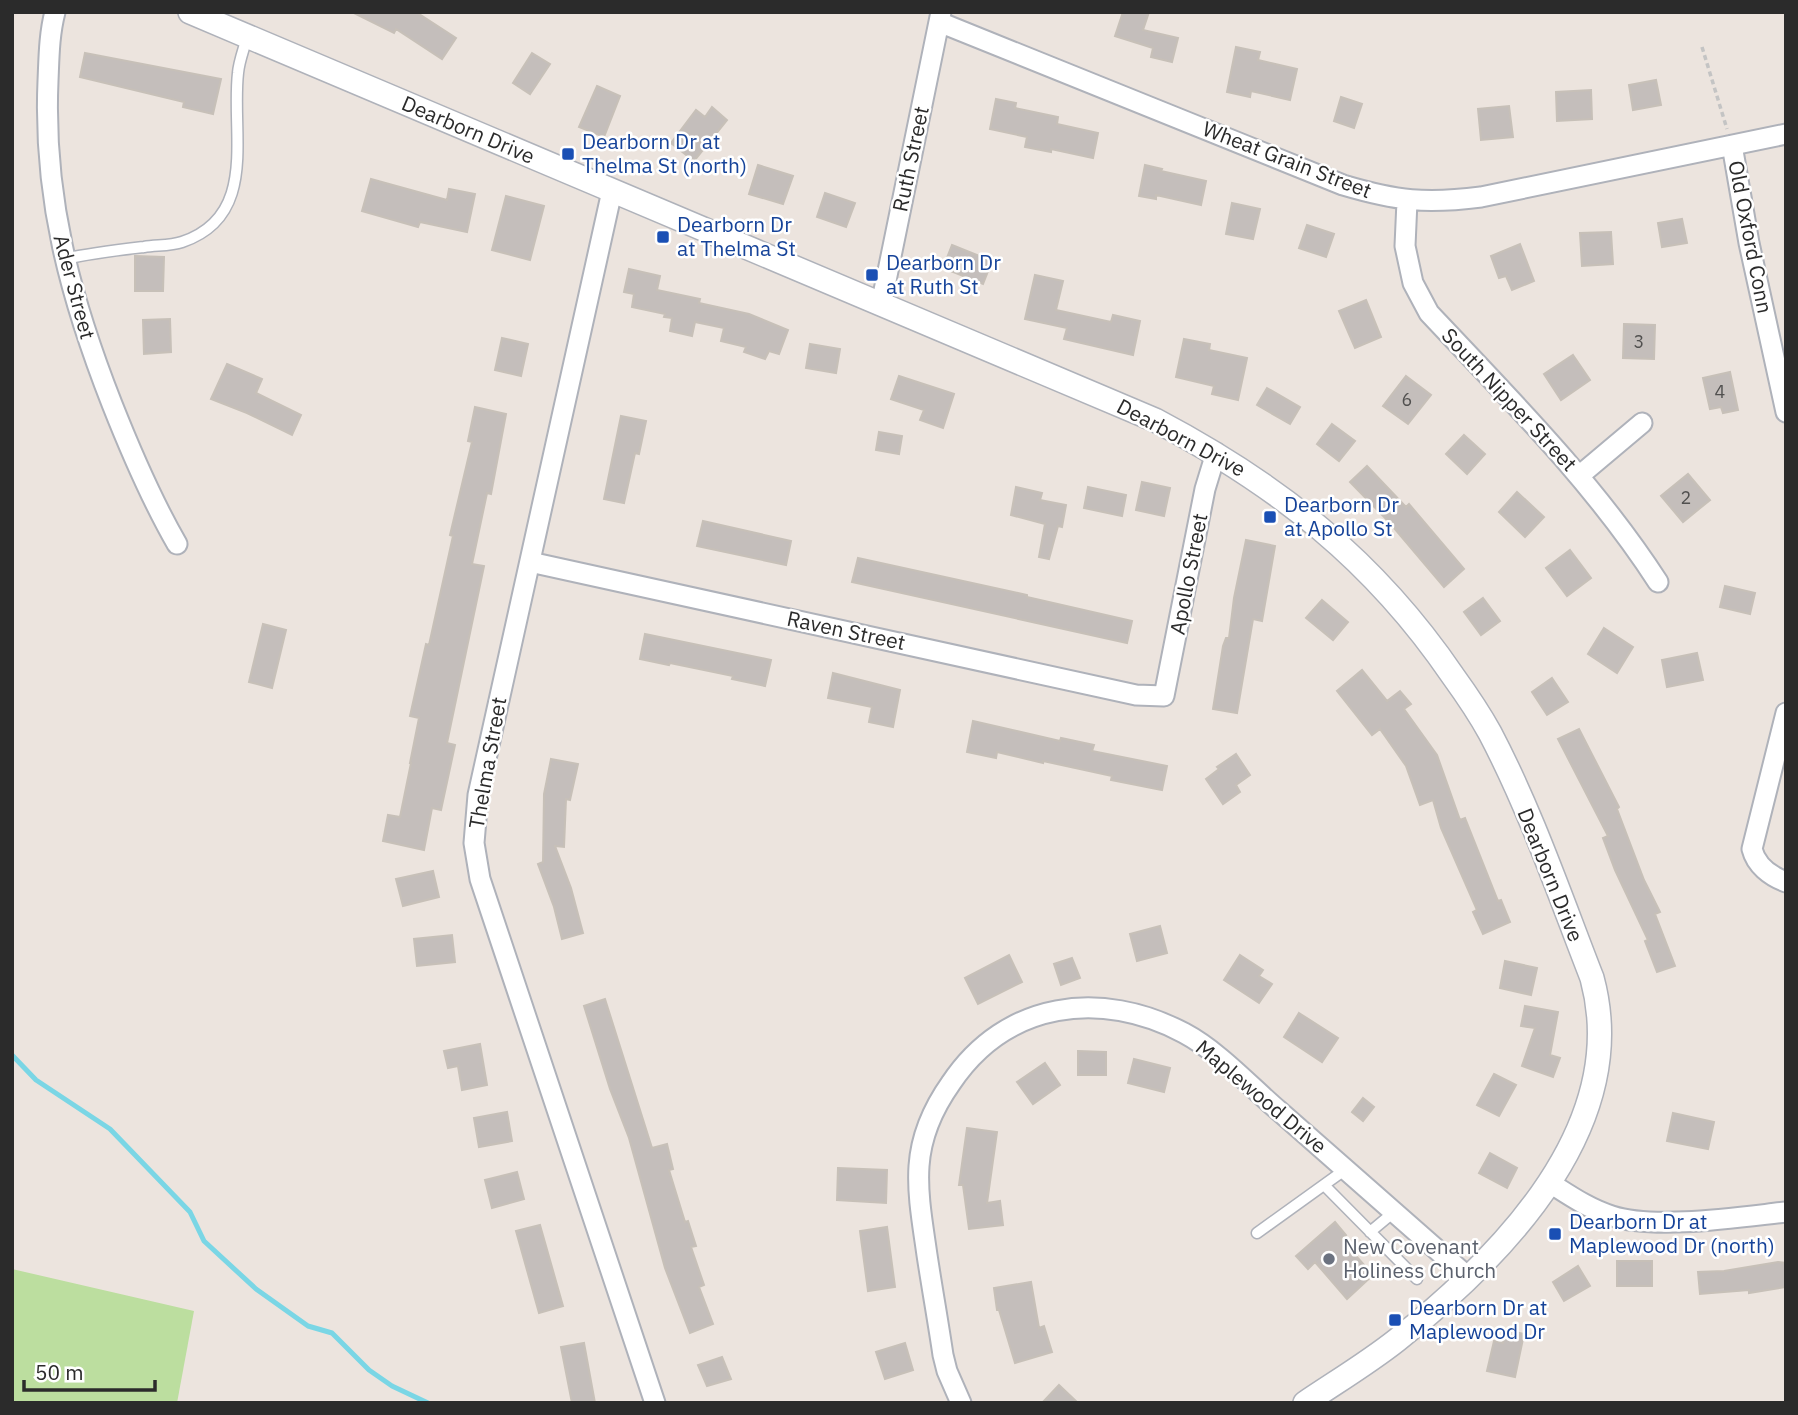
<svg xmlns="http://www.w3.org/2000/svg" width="1798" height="1415" viewBox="0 0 1798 1415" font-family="'IBM Plex Sans',sans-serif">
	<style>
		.green { fill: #bcde9f }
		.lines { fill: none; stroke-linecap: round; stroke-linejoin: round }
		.stream { stroke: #7ad6e5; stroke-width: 5 }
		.building { fill: #c4bebb; stroke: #c7c0b8; stroke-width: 2 }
		.service-casing { stroke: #afb2ba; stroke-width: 13 }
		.minor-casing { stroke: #afb2ba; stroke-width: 23 }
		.tertiary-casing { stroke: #afb2ba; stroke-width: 26 }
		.path { stroke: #c4c4c4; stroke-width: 3.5; stroke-dasharray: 5 3.5; stroke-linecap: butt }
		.service { stroke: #fff; stroke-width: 10 }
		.minor { stroke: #fff; stroke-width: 19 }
		.tertiary { stroke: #fff; stroke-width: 23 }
		.transit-dot { fill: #1a4fb4; stroke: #fff; stroke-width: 2.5 }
		.worship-dot { fill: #6b7280; stroke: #fff; stroke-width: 2.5 }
		.labels { text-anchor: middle; stroke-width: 5; stroke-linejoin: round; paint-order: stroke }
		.number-label { font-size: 18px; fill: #51504f }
		.street-label { font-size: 21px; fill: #2b2b2b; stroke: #fff }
		.transit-label { font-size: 21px; fill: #164399; stroke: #fff; text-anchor: start }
		.worship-label { font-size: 21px; fill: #5b616d; stroke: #fff; text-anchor: start }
	</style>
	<rect width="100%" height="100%" fill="#ece4de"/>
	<!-- green -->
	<path class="green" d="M12,1269L194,1311L177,1403H12Z"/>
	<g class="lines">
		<!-- stream -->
		<path class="stream" d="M12,1055L36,1080L110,1129L190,1212L204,1241L256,1289L308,1326L332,1333L369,1370L392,1386L428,1403"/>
	</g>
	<!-- building -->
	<path class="building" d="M352,12H416L456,38L442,59L396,29L394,33Z
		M1123,12H1149L1143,30L1178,38L1172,62L1151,57L1153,48L1115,36Z
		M1236,47L1260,52L1258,60L1297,69L1290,100L1251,91L1250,97L1227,92Z
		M85,53L221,79L213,114L183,107L184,102L80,77Z
		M532,53L550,64L530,94L513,83Z
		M1656,80L1661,105L1633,110L1629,85Z
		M597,86L620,96L604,137L579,127Z
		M1591,90L1592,119L1557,121L1556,92Z
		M1341,97L1362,104L1354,128L1334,121Z
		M996,99L1016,103L1015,108L1058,117L1057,124L1098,133L1093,158L1051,149V152L1025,147L1027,137L990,129Z
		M1509,106L1513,137L1481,140L1478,109Z
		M712,107L727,120L694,161L671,143L696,110L705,117Z
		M758,165L793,176L783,204L749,194Z
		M1145,165L1162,169L1161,171L1206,181L1201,205L1156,195V199L1139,196Z
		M371,179L447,200L449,189L475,194L467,232L420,222L418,227L362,211Z
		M825,193L855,203L846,227L817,217Z
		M506,196L544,206L530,260L492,250Z
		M1232,203L1260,209L1253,239L1226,234Z
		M1682,219L1687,243L1662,247L1658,223Z
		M1307,225L1334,234L1326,257L1299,248Z
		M1611,232L1613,264L1582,266L1580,233Z
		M1520,244L1534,281L1512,290L1506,276L1499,278L1491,256Z
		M952,245L992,261L983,284L943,268Z
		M135,256L164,257L163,291H135Z
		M629,269L660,276L657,290L700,299L699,303L749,314L788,330L779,354L769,351L765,359L744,352L746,347L721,341L724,328L695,322L692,336L670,331L672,318L664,317L665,314L632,307L634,294L624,292Z
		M1035,275L1063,281L1056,310L1111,322L1113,315L1140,321L1133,355L1064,339L1067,328L1025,319Z
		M1366,300L1381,337L1355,348L1339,311Z
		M170,319L171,352L144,354L143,320Z
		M1624,324L1655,325L1654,359L1623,358Z
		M502,338L528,344L521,376L495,370Z
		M1184,339L1210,344L1209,350L1247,358L1238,400L1212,394L1214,386L1176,377Z
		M810,344L840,349L836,373L806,368Z
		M1573,355L1590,380L1561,400L1544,374Z
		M227,364L262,379L256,393L301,415L292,435L247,413L211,399Z
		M1730,372L1738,410L1723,413L1721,407L1710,409L1703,378Z
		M899,376L954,394L943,428L920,420L924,410L891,399Z
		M1406,376L1431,395L1408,424L1383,406Z
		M1267,388L1300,407L1290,424L1257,405Z
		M475,407L506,414L491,494L487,493L472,564L484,566L447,743L455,745L441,810L432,808L424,850L383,841L388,815L400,817L411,763H410L419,718L410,716L426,644L429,645L453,536L450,535L472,442L468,441Z
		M621,416L646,421L639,454L635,453L624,503L604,499Z
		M1332,424L1355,441L1339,461L1317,444Z
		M879,432L902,436L899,454L876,450Z
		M1464,435L1485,454L1467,474L1446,454Z
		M1367,466L1406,507L1409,504L1464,569L1444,587L1389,522L1350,482Z
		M1688,474L1710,500L1683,522L1661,496Z
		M1142,482L1170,488L1164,516L1136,510Z
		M1016,487L1042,493L1040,500L1066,505L1062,527L1058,526L1049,559L1039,557L1045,524L1011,515Z
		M1088,487L1126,495L1122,516L1084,508Z
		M1517,492L1544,517L1525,537L1499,512Z
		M703,521L791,541L786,565L697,546Z
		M1246,540L1275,546L1262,621L1253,619L1237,713L1213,709L1223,646L1226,638H1229L1234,598Z
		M1570,550L1591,578L1567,596L1546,568Z
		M858,558L1027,595V597L1132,621L1127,643L852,582Z
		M1725,586L1755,593L1750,614L1720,607Z
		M1483,598L1500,621L1481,635L1464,612Z
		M1322,600L1348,622L1333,640L1306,618Z
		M263,624L286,630L272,688L249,682Z
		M1604,628L1633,647L1617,673L1588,654Z
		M645,634L771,660L765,686L732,679L733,676L670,663L669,665L640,659Z
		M1697,653L1703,680L1667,687L1662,660Z
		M1362,670L1387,701L1400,691L1411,704L1404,709L1437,755L1460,820L1465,818L1498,901L1501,900L1510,922L1483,934L1473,912L1477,910L1441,828L1433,800L1420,805L1406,766L1380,729L1372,735L1337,691Z
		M833,673L900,690L893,727L869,722L872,707L828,698Z
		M1552,678L1568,702L1547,715L1532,692Z
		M973,721L1060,741L1061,738L1094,745L1092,751L1167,766L1162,790L1111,780L1112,776L1043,761V763L997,752L996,758L967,752Z
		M1579,729L1619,807L1617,809L1644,880L1660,912L1655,914L1675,966L1657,972L1645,941L1648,940L1615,870L1603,838L1608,836L1558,739Z
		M1236,754L1250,775L1236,785L1240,792L1223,804L1206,779L1219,769L1217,767Z
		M551,759L578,764L570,800L566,799L564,847L555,846L571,888L583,933L562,939L554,907L538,864L543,862L544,794Z
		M433,871L439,897L403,906L396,879Z
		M1160,926L1167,953L1137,961L1130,934Z
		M452,935L455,962L417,966L414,939Z
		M1009,955L1022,982L978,1004L965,978Z
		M1240,955L1263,970L1259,976L1272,984L1259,1003L1224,980Z
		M1072,958L1080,978L1061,985L1054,964Z
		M1505,961L1537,968L1531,995L1500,988Z
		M605,999L652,1148L667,1144L673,1169L669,1170L685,1222L688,1221L696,1246L691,1247L704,1285L699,1287L713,1324L690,1333L665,1268L629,1138L610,1089L584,1006Z
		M1525,1006L1558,1012L1550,1055L1560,1058L1553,1077L1522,1066L1535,1028L1521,1026Z
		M1299,1013L1338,1038L1322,1062L1284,1037Z
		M480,1044L487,1085L462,1090L458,1066L448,1068L444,1051Z
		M1078,1051L1106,1052V1075H1078Z
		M1134,1059L1170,1068L1164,1092L1128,1083Z
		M1045,1063L1060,1085L1033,1104L1017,1082Z
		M1494,1074L1516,1085L1499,1116L1477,1105Z
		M1363,1098L1374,1107L1363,1121L1352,1112Z
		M507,1112L512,1141L479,1147L474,1118Z
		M1673,1113L1714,1122L1708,1149L1667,1141Z
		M967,1128L997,1132L987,1203L1000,1201L1003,1225L969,1229L963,1185H959Z
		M1490,1153L1517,1168L1507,1188L1479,1173Z
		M838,1168L887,1170L886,1203L837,1200Z
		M517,1172L524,1199L492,1208L485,1180Z
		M1335,1222L1346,1235L1341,1239L1373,1275L1347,1299L1315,1262L1308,1269L1296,1256Z
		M540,1225L563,1306L539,1313L516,1231Z
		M887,1227L895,1287L868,1291L860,1231Z
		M1617,1261H1652V1286H1617Z
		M1778,1262L1786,1263V1287L1749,1293V1290L1700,1294L1698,1272L1724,1271Z
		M1578,1266L1590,1286L1564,1301L1553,1282Z
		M1031,1282L1039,1328L1044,1326L1052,1352L1015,1363L999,1310H997L994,1288Z
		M1506,1330L1524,1334L1515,1377L1487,1371L1494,1341L1503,1343Z
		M584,1343L595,1403H572L561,1347Z
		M905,1343L913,1370L885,1379L876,1352Z
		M722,1357L731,1379L707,1386L698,1365Z
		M1059,1385L1078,1403H1042Z"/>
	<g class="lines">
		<!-- service casing -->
		<g class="service-casing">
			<path id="service" d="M65,259C91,253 118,250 144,247C156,245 170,246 182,242C259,216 231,134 238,73C239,61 244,49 247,37
				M1324,1185L1417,1279
				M1370,1232L1394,1212
				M1257,1233L1346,1169"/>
		</g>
		<!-- minor casing -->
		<g class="minor-casing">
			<path id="minor" d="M55,12C49,35 49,58 48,81C43,197 70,297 112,404C131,452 151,499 177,544
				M939,22L1343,185C1397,201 1426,204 1481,197L1786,134
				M1732,145L1749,243L1786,412
				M612,191L478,795L474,843L480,879L655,1403
				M1407,201L1405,246L1413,283L1429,313C1509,398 1594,483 1658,582
				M881,305L941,12
				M1579,476L1642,423
				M530,562L1136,695L1164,696L1205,489L1216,453
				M1786,713L1752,849C1756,865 1770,876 1786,882
				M1550,1183C1569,1195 1589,1209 1612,1216C1655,1230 1740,1217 1786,1212
				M961,1403L947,1371L943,1355C938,1321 932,1288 927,1255C923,1226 917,1195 919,1166C921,1136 934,1107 951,1083C1006,1001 1101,989 1184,1033C1218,1051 1250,1086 1278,1110C1342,1166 1405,1222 1469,1278"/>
		</g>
		<!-- tertiary casing -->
		<g class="tertiary-casing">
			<path id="tertiary" d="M190,12L1155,420C1278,485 1374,560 1453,676C1466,694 1479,713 1490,733C1531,811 1560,896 1592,978C1632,1125 1503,1256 1397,1340C1368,1363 1336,1382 1305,1403"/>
		</g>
		<!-- path -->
		<path class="path" d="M1702,47L1727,129"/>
		<!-- service -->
		<use href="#service" class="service"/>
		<!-- minor -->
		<use href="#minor" class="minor"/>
		<!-- tertiary -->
		<use href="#tertiary" class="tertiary"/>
	</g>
	<!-- markers -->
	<g class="transit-dot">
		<rect x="561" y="147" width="14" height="14" rx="3.5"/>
		<rect x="656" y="230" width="14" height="14" rx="3.5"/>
		<rect x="865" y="268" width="14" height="14" rx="3.5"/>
		<rect x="1263" y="510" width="14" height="14" rx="3.5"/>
		<rect x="1548" y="1227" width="14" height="14" rx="3.5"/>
		<rect x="1388" y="1313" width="14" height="14" rx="3.5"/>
	</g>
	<circle class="worship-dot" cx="1329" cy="1259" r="7"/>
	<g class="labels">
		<!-- number labels -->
		<g class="number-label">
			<text x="1639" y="348">3</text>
			<text x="1720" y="398">4</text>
			<text x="1407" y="406">6</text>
			<text x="1686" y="504">2</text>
		</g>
		<!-- street labels -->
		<g class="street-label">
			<text transform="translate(468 130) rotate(23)" y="7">Dearborn Drive</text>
			<text transform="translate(911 159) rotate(-78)" y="7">Ruth Street</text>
			<text transform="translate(1287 160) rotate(21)" y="7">Wheat Grain Street</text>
			<text transform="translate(1750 237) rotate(79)" y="7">Old Oxford Conn</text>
			<text transform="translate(74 287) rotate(75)" y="7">Ader Street</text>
			<text transform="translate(1509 400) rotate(47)" y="7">South Nipper Street</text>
			<text transform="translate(1181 438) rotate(28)" y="7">Dearborn Drive</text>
			<text transform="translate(1189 574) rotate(-79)" y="7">Apollo Street</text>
			<text transform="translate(846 631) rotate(12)" y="7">Raven Street</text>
			<text transform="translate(488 763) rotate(-80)" y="7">Thelma Street</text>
			<text transform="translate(1550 875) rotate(68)" y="7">Dearborn Drive</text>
			<text transform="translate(1261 1097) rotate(40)" y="7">Maplewood Drive</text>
		</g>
		<!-- transit labels -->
		<g class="transit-label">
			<text x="582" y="149">Dearborn Dr at<tspan x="582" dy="24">Thelma St (north)</tspan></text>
			<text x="677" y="232">Dearborn Dr<tspan x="677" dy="24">at Thelma St</tspan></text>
			<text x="886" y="270">Dearborn Dr<tspan x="886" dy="24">at Ruth St</tspan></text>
			<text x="1284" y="512">Dearborn Dr<tspan x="1284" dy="24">at Apollo St</tspan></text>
			<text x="1569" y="1229">Dearborn Dr at<tspan x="1569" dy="24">Maplewood Dr (north)</tspan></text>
			<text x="1409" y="1315">Dearborn Dr at<tspan x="1409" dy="24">Maplewood Dr</tspan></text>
		</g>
		<!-- worship labels -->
		<g class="worship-label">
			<text x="1343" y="1254">New Covenant<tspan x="1343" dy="24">Holiness Church</tspan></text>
		</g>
	</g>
	<!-- border -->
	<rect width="1798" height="1415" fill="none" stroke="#2b2b2b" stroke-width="28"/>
	<!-- scale -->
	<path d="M24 1380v10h131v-10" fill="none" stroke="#2b2b2b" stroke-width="3.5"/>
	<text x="35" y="1380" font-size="21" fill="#2b2b2b" stroke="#ffffff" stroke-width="5" paint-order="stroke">50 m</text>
</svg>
